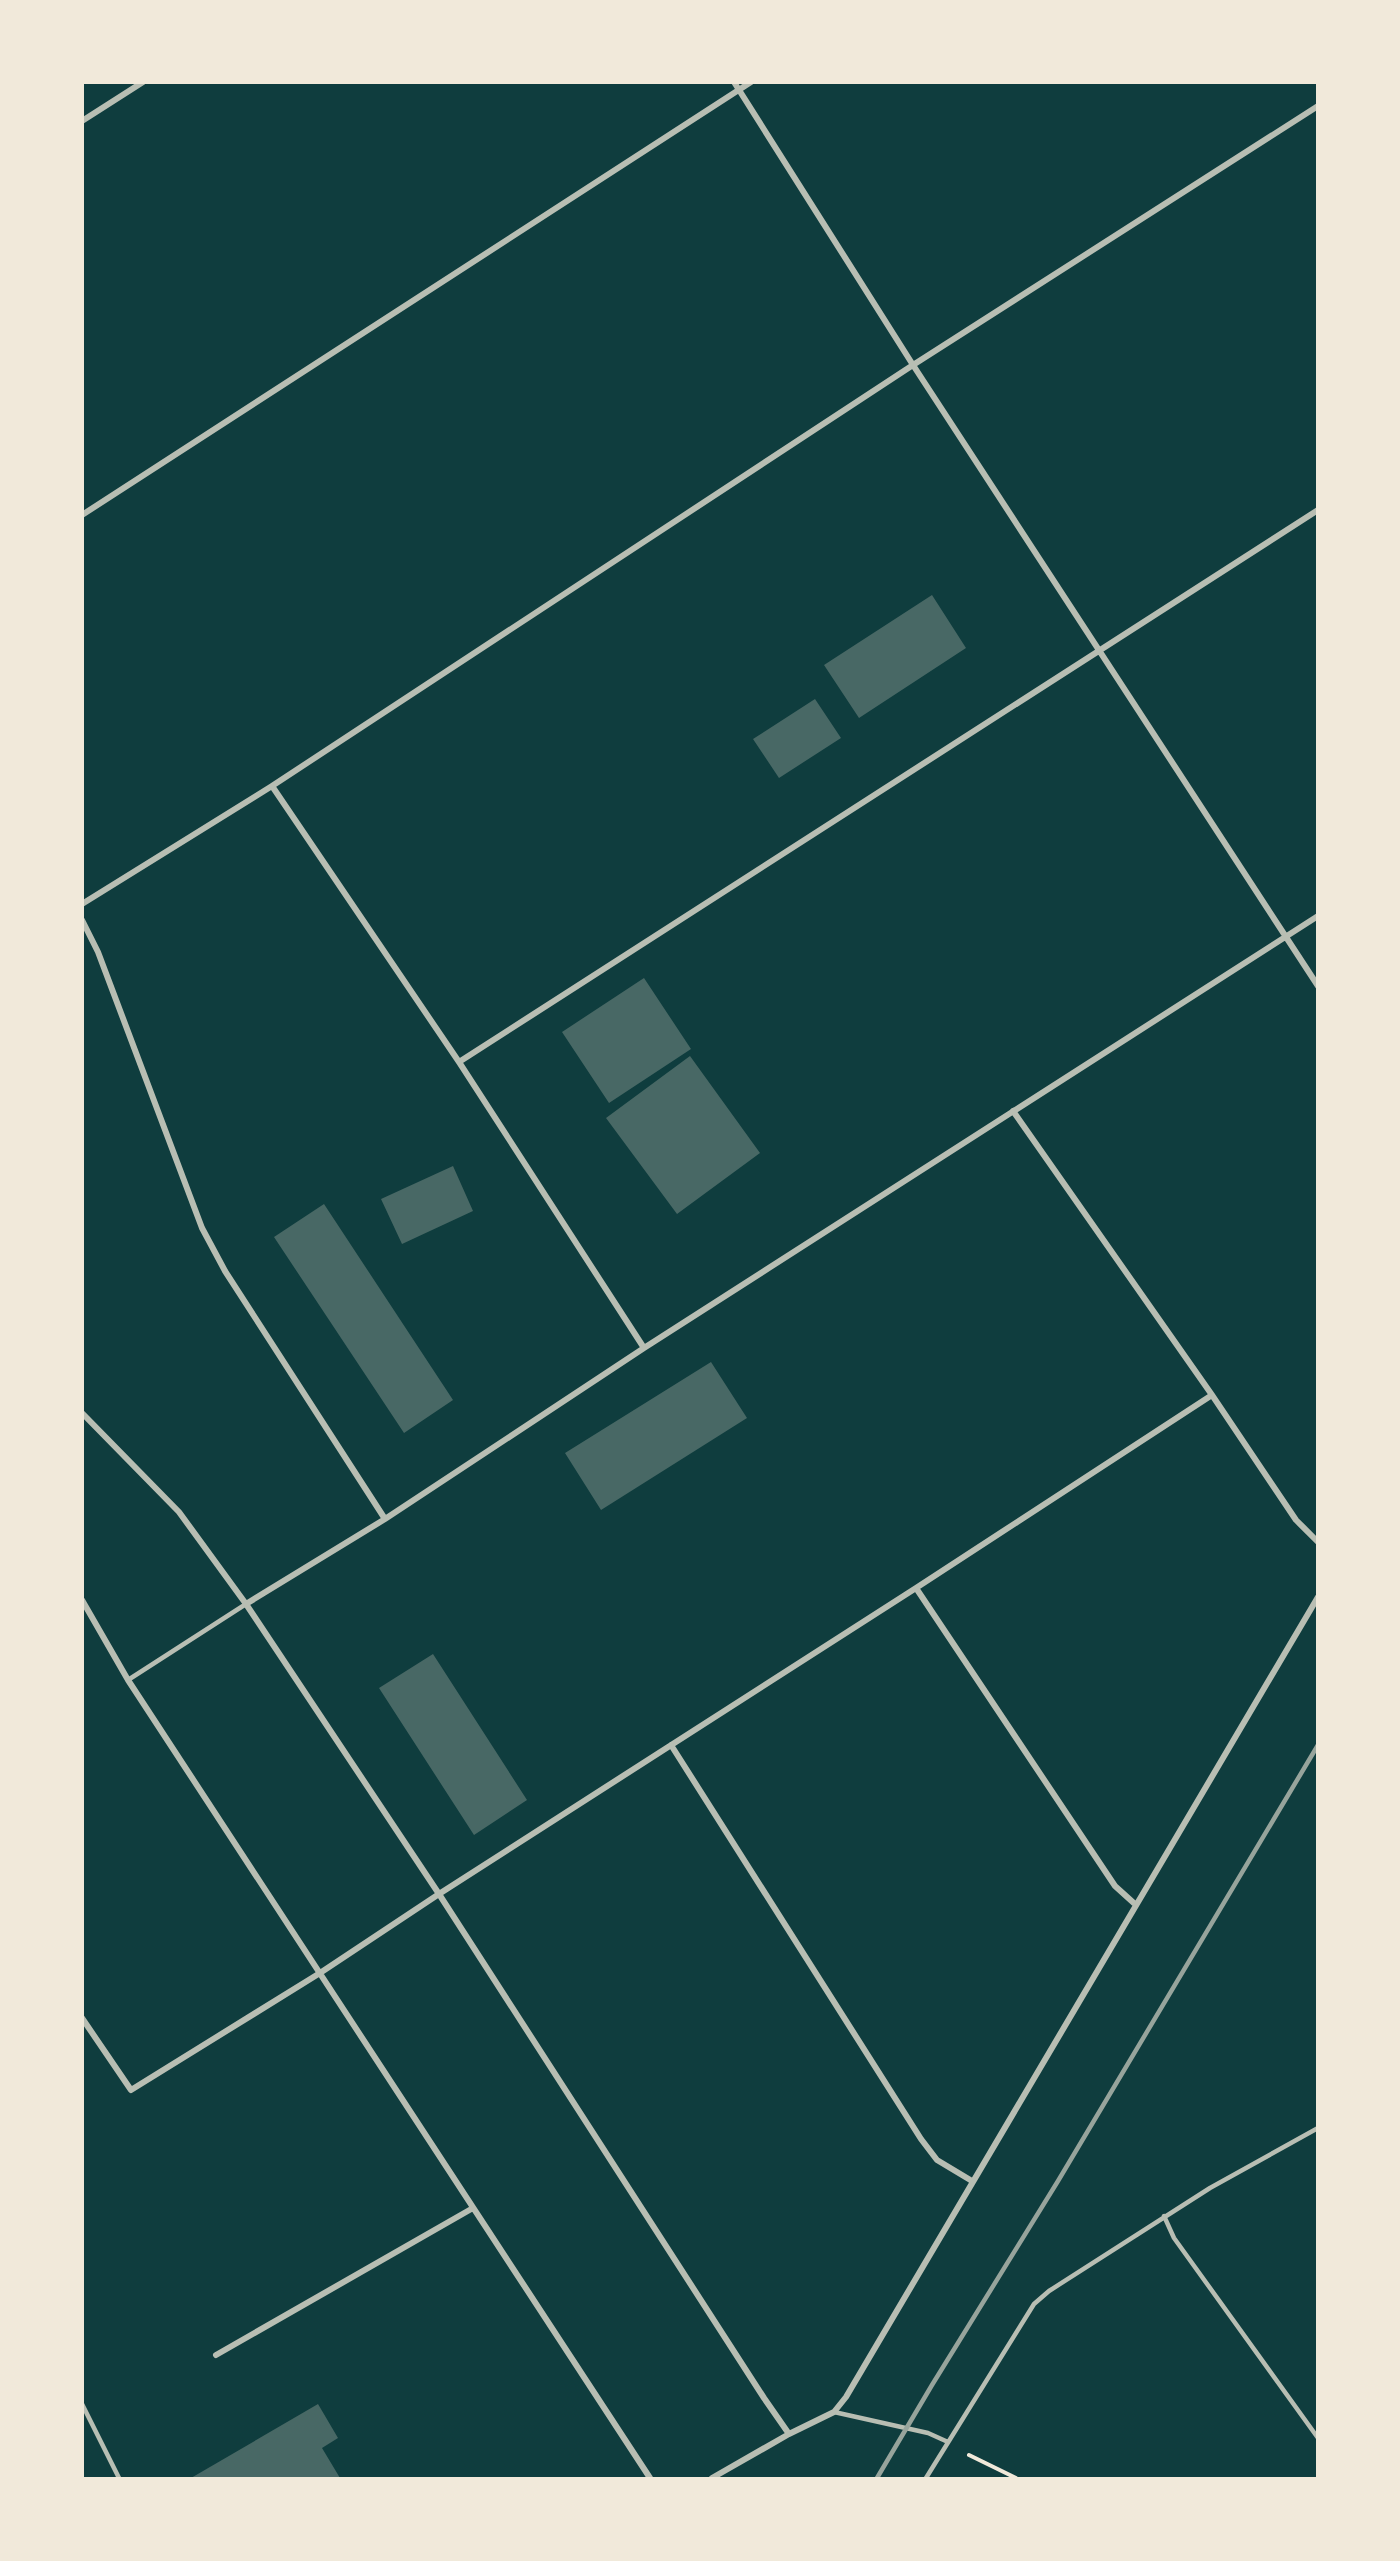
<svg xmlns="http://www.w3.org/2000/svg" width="1400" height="2561" viewBox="0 0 1400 2561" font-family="'Exo 2',sans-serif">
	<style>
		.building { fill: #486865 }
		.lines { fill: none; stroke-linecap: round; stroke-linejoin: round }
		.path { stroke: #f1e9da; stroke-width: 4 }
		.service { stroke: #b8beb3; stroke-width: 4.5 }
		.minor { stroke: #b8beb3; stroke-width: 6 }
		.rail { stroke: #97a49c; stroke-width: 4.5 }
	</style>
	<rect width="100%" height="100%" fill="#0f3d3e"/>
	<!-- building -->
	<path class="building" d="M932,595L966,648L859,718L824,665Z
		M815,699L841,738L779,778L753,739Z
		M644,978L691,1049L609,1103L562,1032Z
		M690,1056L760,1153L677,1214L606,1118Z
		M453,1166L473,1211L402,1244L381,1199Z
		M324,1204L453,1400L404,1433L274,1237Z
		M711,1362L747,1418L601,1510L565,1453Z
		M433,1654L527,1800L474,1835L379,1688Z
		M318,2404L338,2438L322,2448L340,2478H191Z"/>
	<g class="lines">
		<!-- path -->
		<path class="path" d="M969,2455L1016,2478"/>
		<!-- service -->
		<path class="service" d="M128,1680L246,1604
			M1164,2216L1174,2238L1318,2438
			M82,2404L119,2478
			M834,2412L928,2433L948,2442
			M926,2478L1034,2304L1049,2291L1210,2188L1318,2128"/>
		<!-- minor -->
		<path class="minor" d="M734,82L913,365L1318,986
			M82,121L143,82
			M82,515L751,82
			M272,786L459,1062L644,1348
			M82,904L272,786L913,365L1318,106
			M82,920L98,952L202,1228L225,1271L385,1519
			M459,1062L1318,510
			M1013,1111L1212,1395L1296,1520L1318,1542
			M82,1413L179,1512L246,1604L439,1894L764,2398L789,2434
			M916,1588L1115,1886L1136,1905
			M82,1600L128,1680L650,2478
			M246,1604L385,1519L644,1348L1318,916
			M671,1745L921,2139L937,2160L972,2181
			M82,2018L131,2090L320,1973L439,1894L916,1588L1212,1395
			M216,2355L473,2208
			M712,2478L789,2434L834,2412L846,2397L1318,1597"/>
		<!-- rail -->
		<path class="rail" d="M877,2478L932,2385L1058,2181L1318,1745"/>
	</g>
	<!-- border -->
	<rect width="1400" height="2561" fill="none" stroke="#f1e9da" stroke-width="168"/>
</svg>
